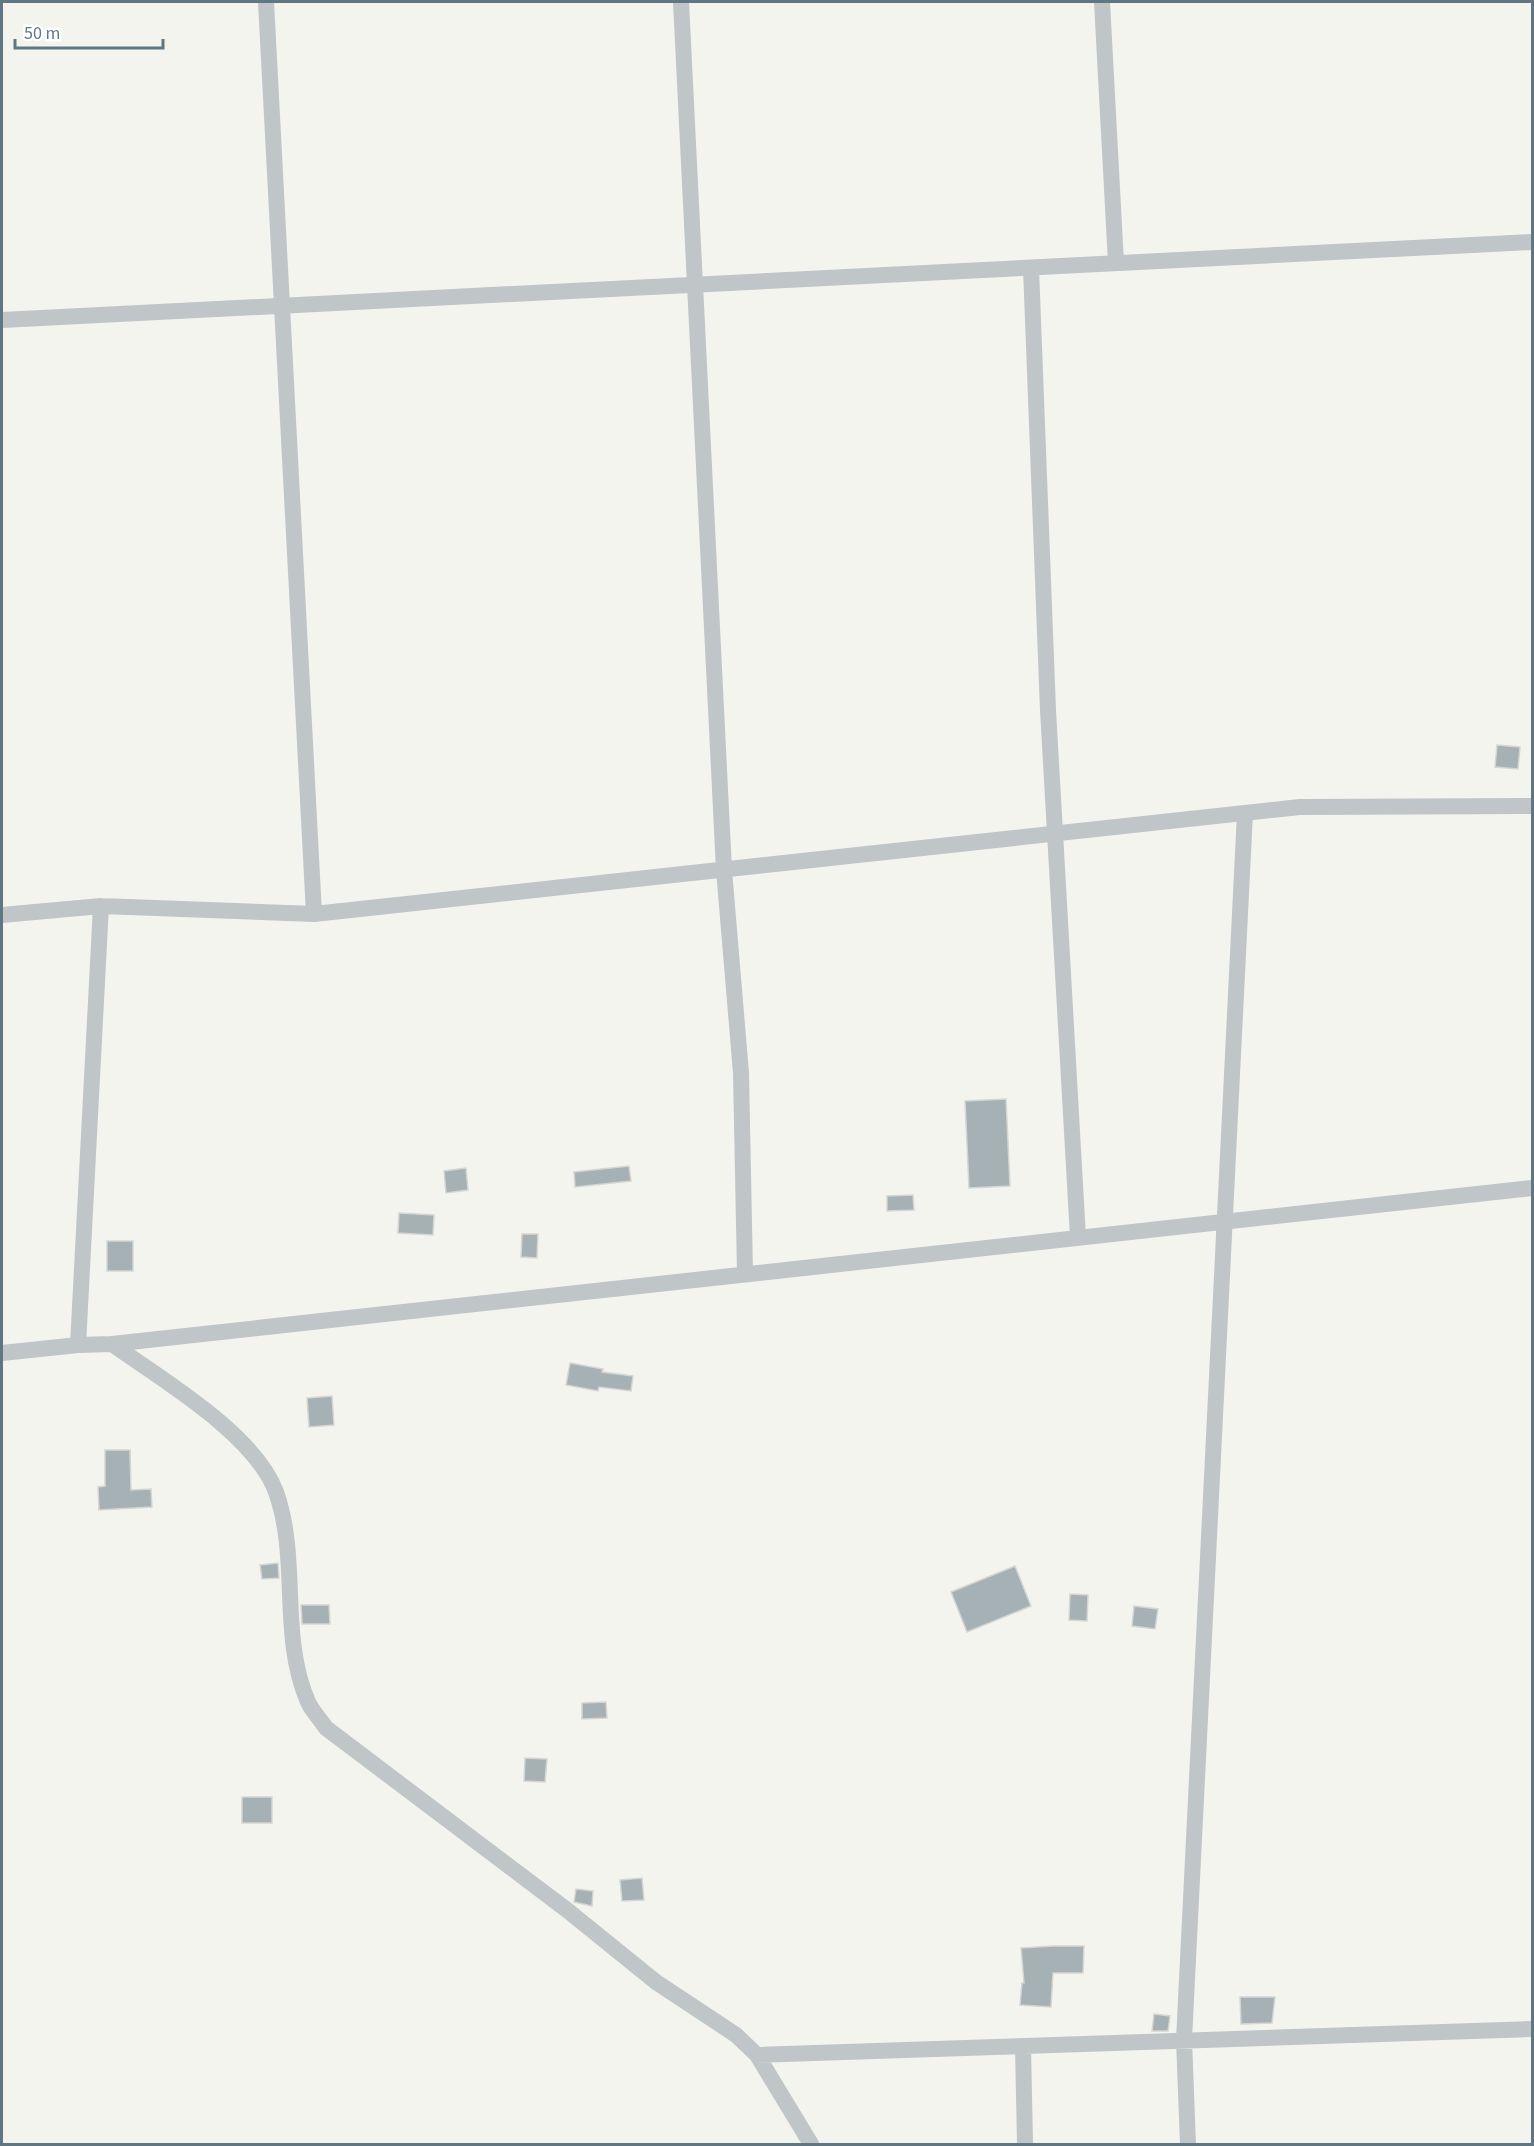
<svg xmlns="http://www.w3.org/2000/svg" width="1534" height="2146" viewBox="0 0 1534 2146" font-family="'Source Sans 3',sans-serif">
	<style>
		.building { fill: #a6b1b5; stroke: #d5d5d2; stroke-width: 1.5 }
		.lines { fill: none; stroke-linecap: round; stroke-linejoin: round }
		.minor { stroke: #c0c5c8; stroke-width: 16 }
	</style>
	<rect width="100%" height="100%" fill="#f4f4ef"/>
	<!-- building -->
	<path class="building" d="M1497,745L1520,747L1518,769L1495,767Z
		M1006,1099L1010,1186L969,1188L965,1101Z
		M629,1166L631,1181L575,1187L574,1172Z
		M466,1168L468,1190L446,1193L444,1171Z
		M913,1195L914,1210L887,1211V1196Z
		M399,1213L434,1215L433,1235L398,1233Z
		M522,1234H538L537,1258L521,1257Z
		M107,1241H133V1271H107Z
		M570,1363L603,1369L602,1372L633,1376L631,1391L599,1387L598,1391L566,1385Z
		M332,1396L334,1425L309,1427L307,1398Z
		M105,1450H130L131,1490L151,1489L152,1507L99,1510L98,1487L105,1486Z
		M278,1563L279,1578L262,1579L260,1565Z
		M1015,1566L1031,1606L967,1632L951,1592Z
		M1070,1594L1088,1595L1087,1621L1069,1620Z
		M301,1605H329L330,1624H302Z
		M1134,1606L1158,1609L1155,1629L1132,1626Z
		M606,1702L607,1718L582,1719V1703Z
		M525,1758L547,1759L545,1782L524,1781Z
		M242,1797H272V1823H242Z
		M642,1878L644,1900L622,1901L620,1880Z
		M576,1889L593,1891L592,1906L574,1902Z
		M1054,1946H1084L1083,1973H1053L1051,2007L1020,2005L1022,1983H1024L1021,1948Z
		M1240,1997H1275L1272,2023L1241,2024Z
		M1154,2014L1170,2016L1168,2031H1152Z"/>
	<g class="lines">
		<!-- minor -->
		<path class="minor" d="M266,2L314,914
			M681,2L724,870L741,1073L745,1273
			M1102,2L1116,263
			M1031,268L1048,710L1078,1237
			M2,320L1532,242
			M2,915L101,906L314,914L1300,807L1532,806
			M112,1344C161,1379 255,1434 276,1492C300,1560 279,1635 308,1702C312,1711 321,1720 326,1728L567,1910L656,1982L736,2035L757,2055L811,2144
			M78,1345L101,906
			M2,1353L78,1345L112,1344L1532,1188
			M1023,2046L1025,2144
			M757,2055L1532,2029
			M1188,2144L1184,2040L1245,813"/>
	</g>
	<!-- border -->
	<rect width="1534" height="2146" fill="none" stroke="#607683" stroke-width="6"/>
	<!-- scale -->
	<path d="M15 39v9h148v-9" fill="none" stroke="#607683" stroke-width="3"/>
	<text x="24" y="39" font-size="18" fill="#607683" stroke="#ffffff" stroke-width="4.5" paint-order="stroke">50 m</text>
</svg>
